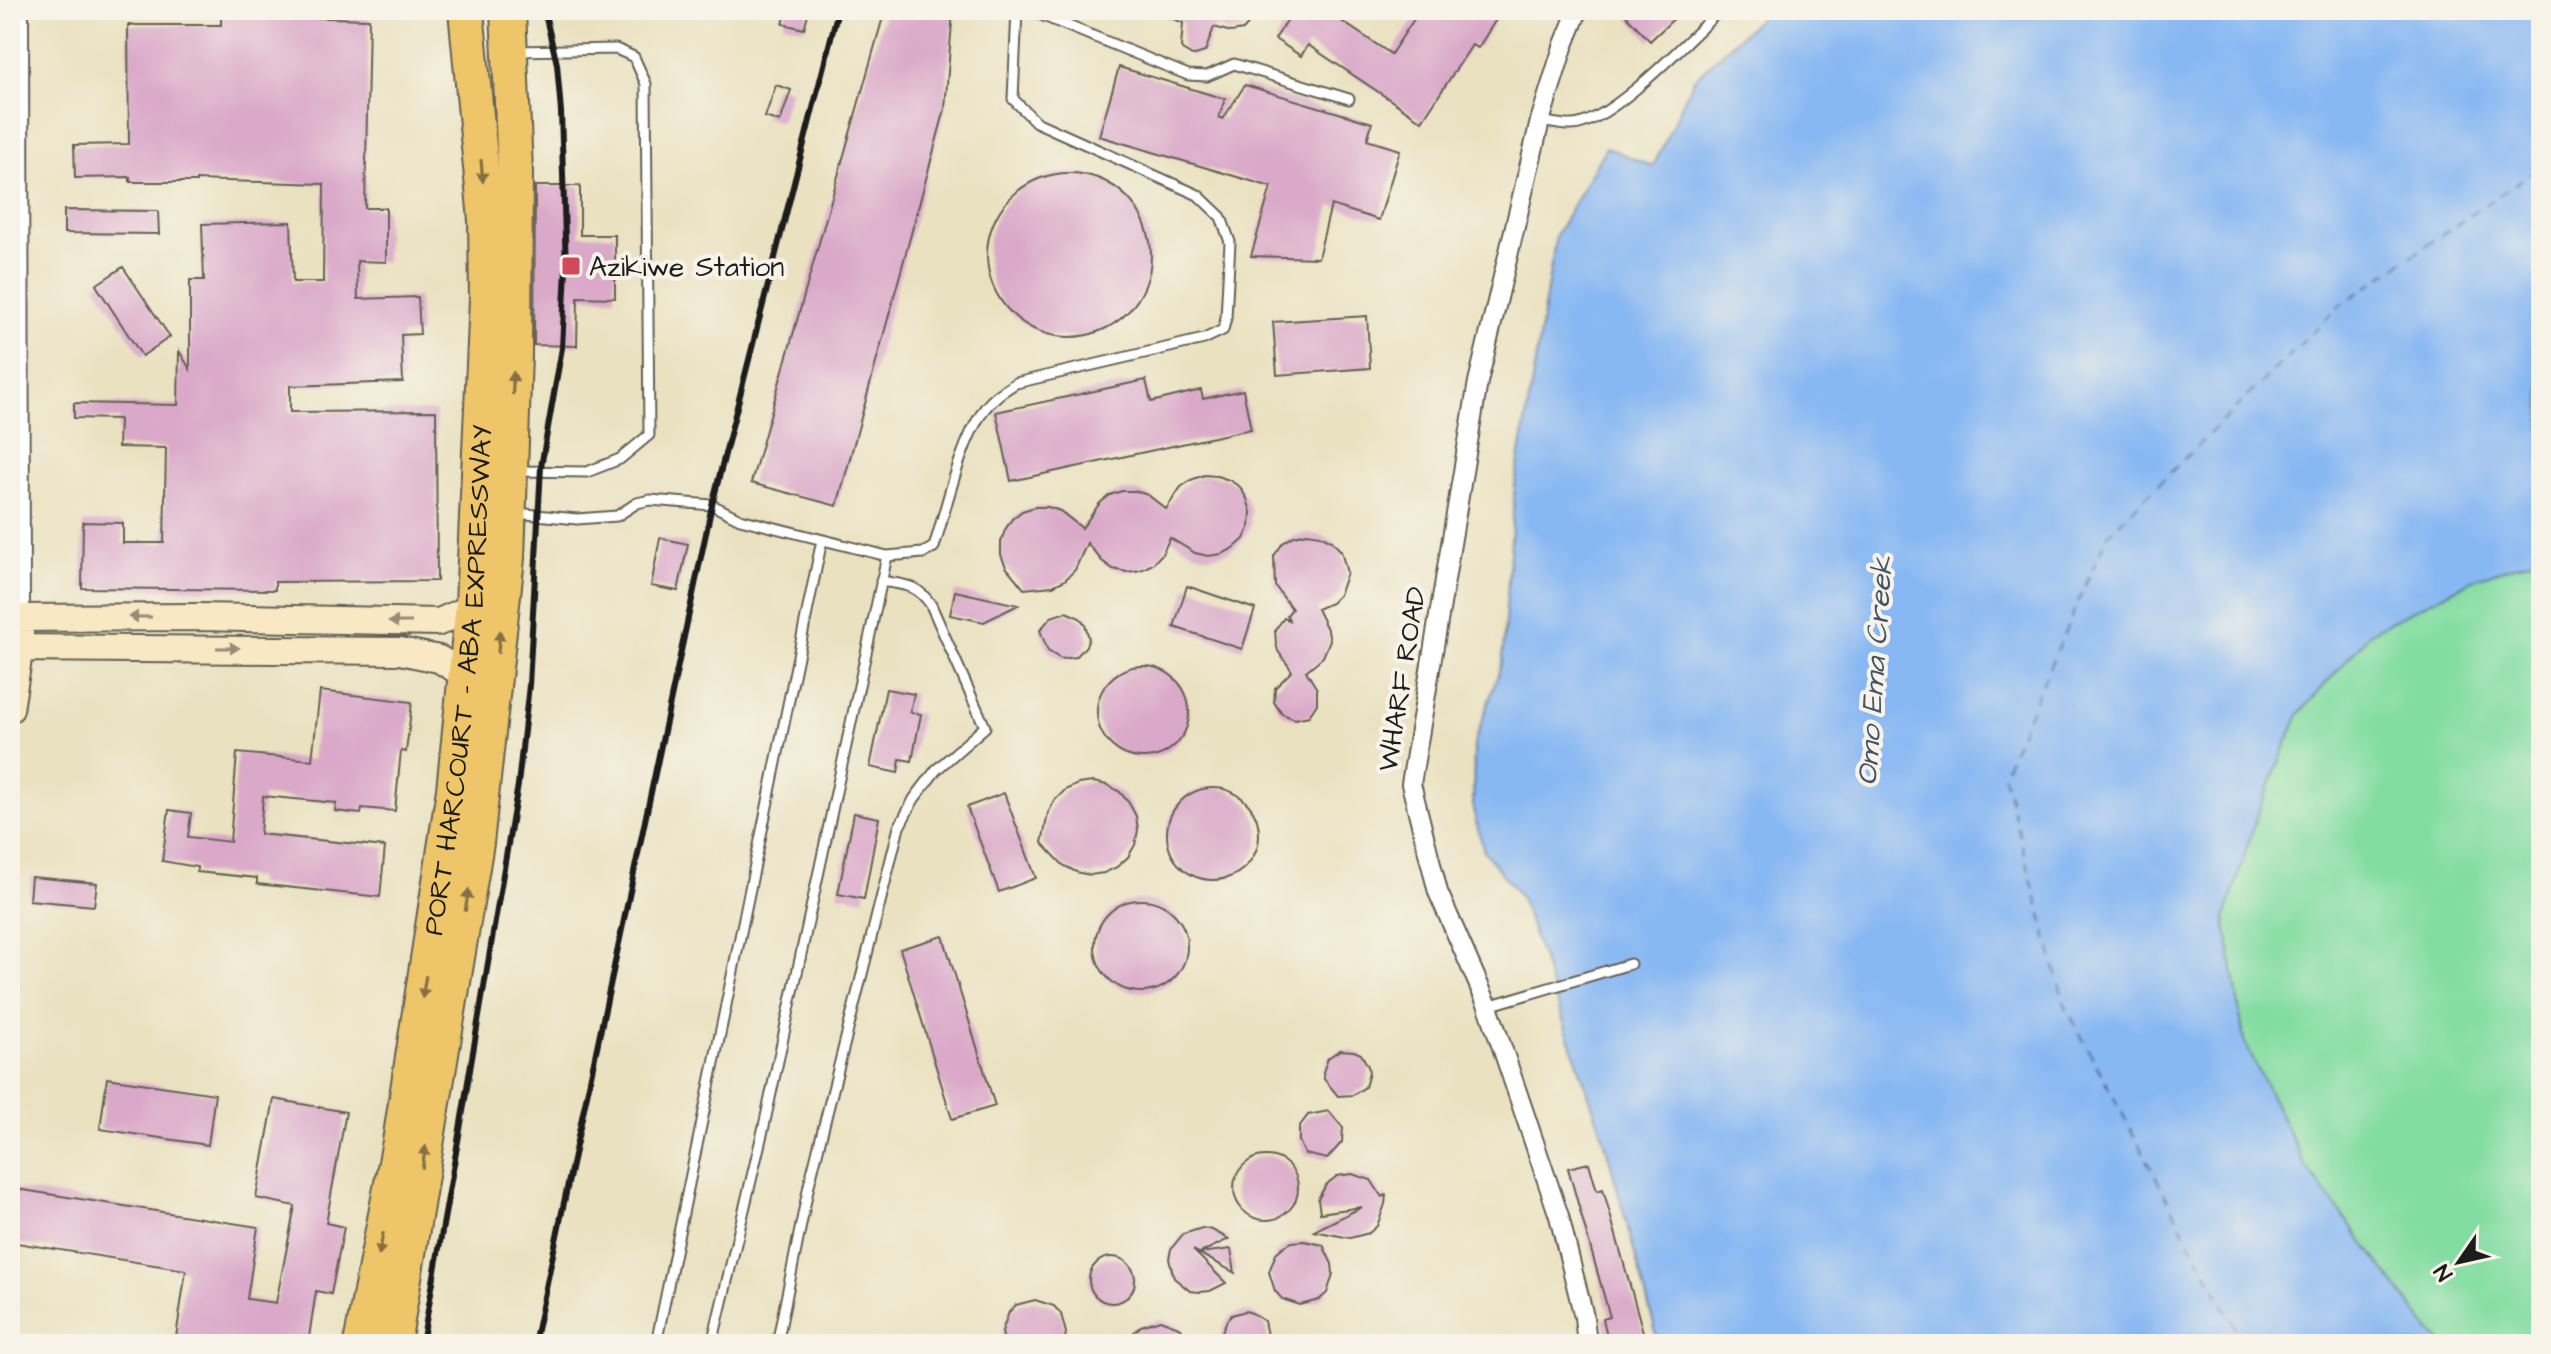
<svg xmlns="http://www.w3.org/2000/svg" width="2551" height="1354" viewBox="0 0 2551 1354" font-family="'Architects Daughter',sans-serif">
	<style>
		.green { fill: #83dda2; stroke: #507c5f; stroke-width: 2 }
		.water { fill: #88b8f3; stroke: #526a88; stroke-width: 2 }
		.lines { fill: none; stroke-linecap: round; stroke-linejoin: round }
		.ferry { stroke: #425367; stroke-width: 2; stroke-dasharray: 10 8; stroke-linecap: butt }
		.building { fill: #daa9c9 }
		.lane-casing { stroke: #646155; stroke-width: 13 }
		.street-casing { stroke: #646155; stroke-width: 22 }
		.secondary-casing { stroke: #646155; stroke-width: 30 }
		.highway-casing { stroke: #646155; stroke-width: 38 }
		.lane { stroke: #fff; stroke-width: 9 }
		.street { stroke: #fff; stroke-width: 18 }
		.secondary { stroke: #f8e8c3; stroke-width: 26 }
		.highway { stroke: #eec569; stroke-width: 34 }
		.rail { stroke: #1c1c1c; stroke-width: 6 }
		.oneway { fill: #857042 }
		.oneway2 { fill: #958c78 }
		.poi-dot { fill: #d1495b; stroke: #f7f3e8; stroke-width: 3 }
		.labels { text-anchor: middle; stroke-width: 8; stroke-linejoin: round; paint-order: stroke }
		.poi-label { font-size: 28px; fill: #1c1c1c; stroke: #f7f3e8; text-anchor: start }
		.street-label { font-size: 28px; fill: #1c1c1c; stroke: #f7f3e8 }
		.water-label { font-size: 30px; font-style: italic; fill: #425367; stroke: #f7f3e8 }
	</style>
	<rect width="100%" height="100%" fill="#f7f3e8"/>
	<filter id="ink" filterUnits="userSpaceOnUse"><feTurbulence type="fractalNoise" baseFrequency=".0125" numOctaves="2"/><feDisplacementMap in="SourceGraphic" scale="16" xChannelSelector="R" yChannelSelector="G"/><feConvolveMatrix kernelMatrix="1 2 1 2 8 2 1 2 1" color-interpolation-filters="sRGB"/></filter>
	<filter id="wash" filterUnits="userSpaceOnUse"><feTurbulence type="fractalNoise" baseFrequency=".006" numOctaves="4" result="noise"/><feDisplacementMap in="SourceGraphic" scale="32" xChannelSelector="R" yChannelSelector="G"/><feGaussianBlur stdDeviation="1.8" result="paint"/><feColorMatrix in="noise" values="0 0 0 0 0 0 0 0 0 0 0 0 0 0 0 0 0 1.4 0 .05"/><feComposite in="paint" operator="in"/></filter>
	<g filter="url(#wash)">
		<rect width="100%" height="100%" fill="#eae1c0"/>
		<!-- green -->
		<path class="green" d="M2541,557V1344H2444L2431,1332L2304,1164L2244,1041L2225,918L2257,815L2299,714L2372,631L2476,578Z"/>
		<!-- water -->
		<path class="water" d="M1768,10H2541V557L2476,578L2372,631L2299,714L2257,815L2225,918L2244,1041L2304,1164L2431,1332L2444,1344H1659L1604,1139L1521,898L1484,851L1473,810L1474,744L1502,662L1515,485L1556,235L1606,147L1653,167L1694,79Z"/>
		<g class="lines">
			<!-- ferry -->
			<path class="ferry" d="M2244,1344L2065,1005L2003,773L2108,534L2338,307L2541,166"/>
		</g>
		<g id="blocks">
			<!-- building -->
			<path class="building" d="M787,10H809L804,29L783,24Z
				M885,10H953L945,109L837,506L751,483Z
				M1152,10H1261L1243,30L1231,32L1214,27L1205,52L1192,56L1184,51L1181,47L1183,23Z
				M1294,10H1325L1391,54L1420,10H1502L1478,48L1472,45L1422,121L1308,45L1301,56L1275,39Z
				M1621,10H1683L1650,41Z
				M221,15L369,19L365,208H386V262L357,261L358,299L418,297L420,334L401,335L403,382L290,386V412L436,411L437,581L275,582V590L82,588L83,522L123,523V543H164L166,448L118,447L119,419L74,418V403L178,405L179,351L190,369V280H204L202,224L291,222L293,282H323L324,184L196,180V182H130V177L75,178L74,145L129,144L128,25H221Z
				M1119,67L1225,99L1219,117L1223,119L1245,85L1372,123L1367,140L1400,150L1379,220L1331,205L1318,258L1251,256L1271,187L1099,136Z
				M776,85L791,90L780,122L765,117Z
				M987 255a82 82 0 1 1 164 0a82 82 0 1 1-164 0Z
				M535,186H580V235H615V298L578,297L577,346L534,345Z
				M64,210L158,211L159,234L64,233Z
				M123,267L170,337L142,356L96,285Z
				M1367,316L1370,368L1277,375L1273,322Z
				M1146,380L1151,402L1201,390L1203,399L1243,390L1251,429L1011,481L996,412Z
				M1204,475L1217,476L1229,480L1240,487L1247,499L1251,512L1250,526L1244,539L1234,548L1222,554L1208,556L1195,553L1170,538L1162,554L1153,564L1141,570L1127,572L1113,569L1102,561L1087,543L1075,570L1065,580L1053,586L1024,589L1006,567L1001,555V542L1005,530L1012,519L1022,511L1035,507H1048L1060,511L1082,528L1100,503L1110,495L1122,491H1135L1148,495L1166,509L1181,487L1191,480Z
				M1307,533L1320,535L1332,541L1341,551L1347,573L1339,595L1331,603L1317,609L1328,631L1330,640L1323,657L1306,671L1317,689V704L1309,716L1295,719L1282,714L1274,702L1275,688L1292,671L1278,651L1276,643L1275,630L1284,618L1289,620L1287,615L1292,609L1275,586L1274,556L1283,543L1294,536Z
				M660,538L688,544L678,591L651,586Z
				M1187,586L1255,609L1242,649L1174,627Z
				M955,591L1018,605L984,622L950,615Z
				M1066,612L1080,618L1085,624L1089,639L1086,646L1076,657L1061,659L1048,651L1040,630L1051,617Z
				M1097 712a46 46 0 1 1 92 0a46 46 0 1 1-92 0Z
				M886,689L914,694L910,712L921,714L912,761L900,759L898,773L870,767Z
				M320,691L412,702L406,752L401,751L395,811L362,808L361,814L335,811L336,803L263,796L260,834L385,847L380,897L257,884V878L197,872V867L162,861L169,810L191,813L188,837L230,842L237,753L312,760Z
				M1093,782L1107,785L1120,792L1129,803L1136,816L1138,830L1135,845L1128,857L1117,867L1104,873L1090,875L1076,872L1063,865L1042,843L1048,813L1055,800L1065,790L1078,784Z
				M1167 834a46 46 0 1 1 92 0a46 46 0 1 1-92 0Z
				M1004,793L1036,878L999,892L967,807Z
				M854,813L879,818L864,899L838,894Z
				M31,877L97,883L94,906L29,900Z
				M1095 946a46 46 0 1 1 92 0a46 46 0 1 1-92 0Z
				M943,936L995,1106L952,1119L900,949Z
				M1340,1050L1354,1051L1361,1054L1368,1066L1369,1073L1365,1087L1353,1095L1338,1096L1324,1079L1323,1072L1328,1058Z
				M107,1078L215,1094L208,1145L100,1129Z
				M274,1099L346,1112L326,1223L344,1227L331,1294L316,1291L308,1344H175L186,1270L10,1242V1188L258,1227L247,1299L276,1303L295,1206L256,1198Z
				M1329,1111L1343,1128L1342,1142L1327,1159L1305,1154L1299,1141V1127L1308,1115Z
				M1234 1188a32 32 0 1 1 64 0a32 32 0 1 1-64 0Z
				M1589,1163L1597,1191L1603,1189L1645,1339L1626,1344H1609L1603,1319L1610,1317L1568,1168Z
				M1352,1174L1371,1180L1382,1197L1386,1195L1385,1204L1377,1226L1369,1233L1350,1238L1314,1231L1362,1207L1320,1213L1318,1199L1326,1185L1337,1176Z
				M1202,1228L1212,1230L1229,1239L1200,1253L1231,1249L1235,1273L1193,1250L1226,1283L1210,1291L1200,1292L1190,1291L1174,1278L1169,1259L1171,1249L1183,1234Z
				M1304,1241L1323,1245L1332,1264L1333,1274L1327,1293L1319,1300L1300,1305L1282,1299L1275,1291L1269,1272L1276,1253L1283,1247L1292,1242Z
				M1089 1280a23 23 0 1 1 46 0a23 23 0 1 1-46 0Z
				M1035,1300L1054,1306L1061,1314L1066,1333L1064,1344H1004L1002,1331L1009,1312L1016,1305Z
				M1245,1311L1252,1313L1264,1321L1267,1335L1266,1344H1223L1221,1334L1227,1320L1232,1315Z
				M1160,1320L1179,1327L1194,1344H1121L1141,1326Z"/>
		</g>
	</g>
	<g filter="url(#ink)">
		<use href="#blocks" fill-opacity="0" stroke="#646155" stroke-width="2"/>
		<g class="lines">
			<!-- lane casing -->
			<g class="lane-casing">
				<path id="lane" d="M1029,10L1188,75L1207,76L1234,64L1349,99
					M517,51L616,49L634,57L646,84L649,435L620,459L587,472L518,471
					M1540,121C1550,122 1562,126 1572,125C1610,124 1691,37 1720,10
					M516,513L577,519L617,516L637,503L650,500L712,505L740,519L887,556L923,553L934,547C947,506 959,447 983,411C992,398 1003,391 1016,383L1204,339L1223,330L1226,318L1230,242L1221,217L1198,195L1036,122L1013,99L1017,10
					M1488,1006L1630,964
					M656,1344L822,540
					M712,1344L764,1126L887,556
					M777,1344L809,1185L899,827L914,799L936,770L985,727L931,605C917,584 905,585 881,581"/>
			</g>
			<!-- street casing -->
			<g class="street-casing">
				<path id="street" d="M19,10L20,617
					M1578,10L1563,47L1540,121L1478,382L1411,784L1438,892L1488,1006L1559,1216L1584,1317L1587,1344"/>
			</g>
			<!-- secondary casing -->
			<g class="secondary-casing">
				<path id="secondary" d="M10,618L199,617L439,622L462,612L473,604
					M10,648L400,651L439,659L465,675
					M10,709L20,647V633"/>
			</g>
			<!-- highway casing -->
			<g class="highway-casing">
				<g id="highway">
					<path id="s1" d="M361,1344L400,1142L454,790L473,604L487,299L486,220L466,10"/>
					<path d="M393,1344L476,843L507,558L514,354L515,171L508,10"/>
				</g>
			</g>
			<!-- lane -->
			<use href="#lane" class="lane"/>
			<!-- street -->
			<use href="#street" class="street"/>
			<!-- secondary -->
			<use href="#secondary" class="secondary"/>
			<!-- highway -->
			<use href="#highway" class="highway"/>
			<!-- rail -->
			<path class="rail" d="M422,1344L458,1141L518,785L529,685L541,467L562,348L566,269L561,112L557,64L544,10
				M534,1344L712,505L838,10"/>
		</g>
		<!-- one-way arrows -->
		<defs><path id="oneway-solid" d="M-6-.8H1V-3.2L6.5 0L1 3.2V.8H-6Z" transform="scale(2)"/></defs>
		<g class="oneway">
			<use href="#oneway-solid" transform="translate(482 171) rotate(85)"/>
			<use href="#oneway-solid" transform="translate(513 383) rotate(-88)"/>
			<use href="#oneway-solid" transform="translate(499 642) rotate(-84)"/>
			<use href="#oneway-solid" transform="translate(467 900) rotate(-81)"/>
			<use href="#oneway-solid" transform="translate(424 987) rotate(99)"/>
			<use href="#oneway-solid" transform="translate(424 1157) rotate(-81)"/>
			<use href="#oneway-solid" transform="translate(381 1244) rotate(101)"/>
		</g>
		<g class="oneway2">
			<use href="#oneway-solid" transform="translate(140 617) rotate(180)"/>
			<use href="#oneway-solid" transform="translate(400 622) rotate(-180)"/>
			<use href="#oneway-solid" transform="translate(228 648)"/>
		</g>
	</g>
	<!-- markers -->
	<rect class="poi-dot" x="561" y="256" width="20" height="20" rx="4"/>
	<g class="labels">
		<!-- poi labels -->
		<g class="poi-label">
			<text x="589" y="276">Azikiwe Station</text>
		</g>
		<!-- street labels -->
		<g class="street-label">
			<text dy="10" stroke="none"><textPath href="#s1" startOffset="672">PORT HARCOURT - ABA EXPRESSWAY</textPath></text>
			<text transform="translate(1401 679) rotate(-81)" y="10">WHARF ROAD</text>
		</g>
		<!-- water labels -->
		<g class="water-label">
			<text transform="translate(1874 671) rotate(-86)" y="10">Omo Ema Creek</text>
		</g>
	</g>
	<!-- margin -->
	<rect width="2551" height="1354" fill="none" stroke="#f7f3e8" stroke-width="40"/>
	<!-- north arrow -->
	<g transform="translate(2459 1262) rotate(236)" stroke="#f7f3e8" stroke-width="6" paint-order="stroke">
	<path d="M0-6L14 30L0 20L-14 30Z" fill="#1c1c1c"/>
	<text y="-12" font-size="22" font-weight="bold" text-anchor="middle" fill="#1c1c1c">N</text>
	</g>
</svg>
